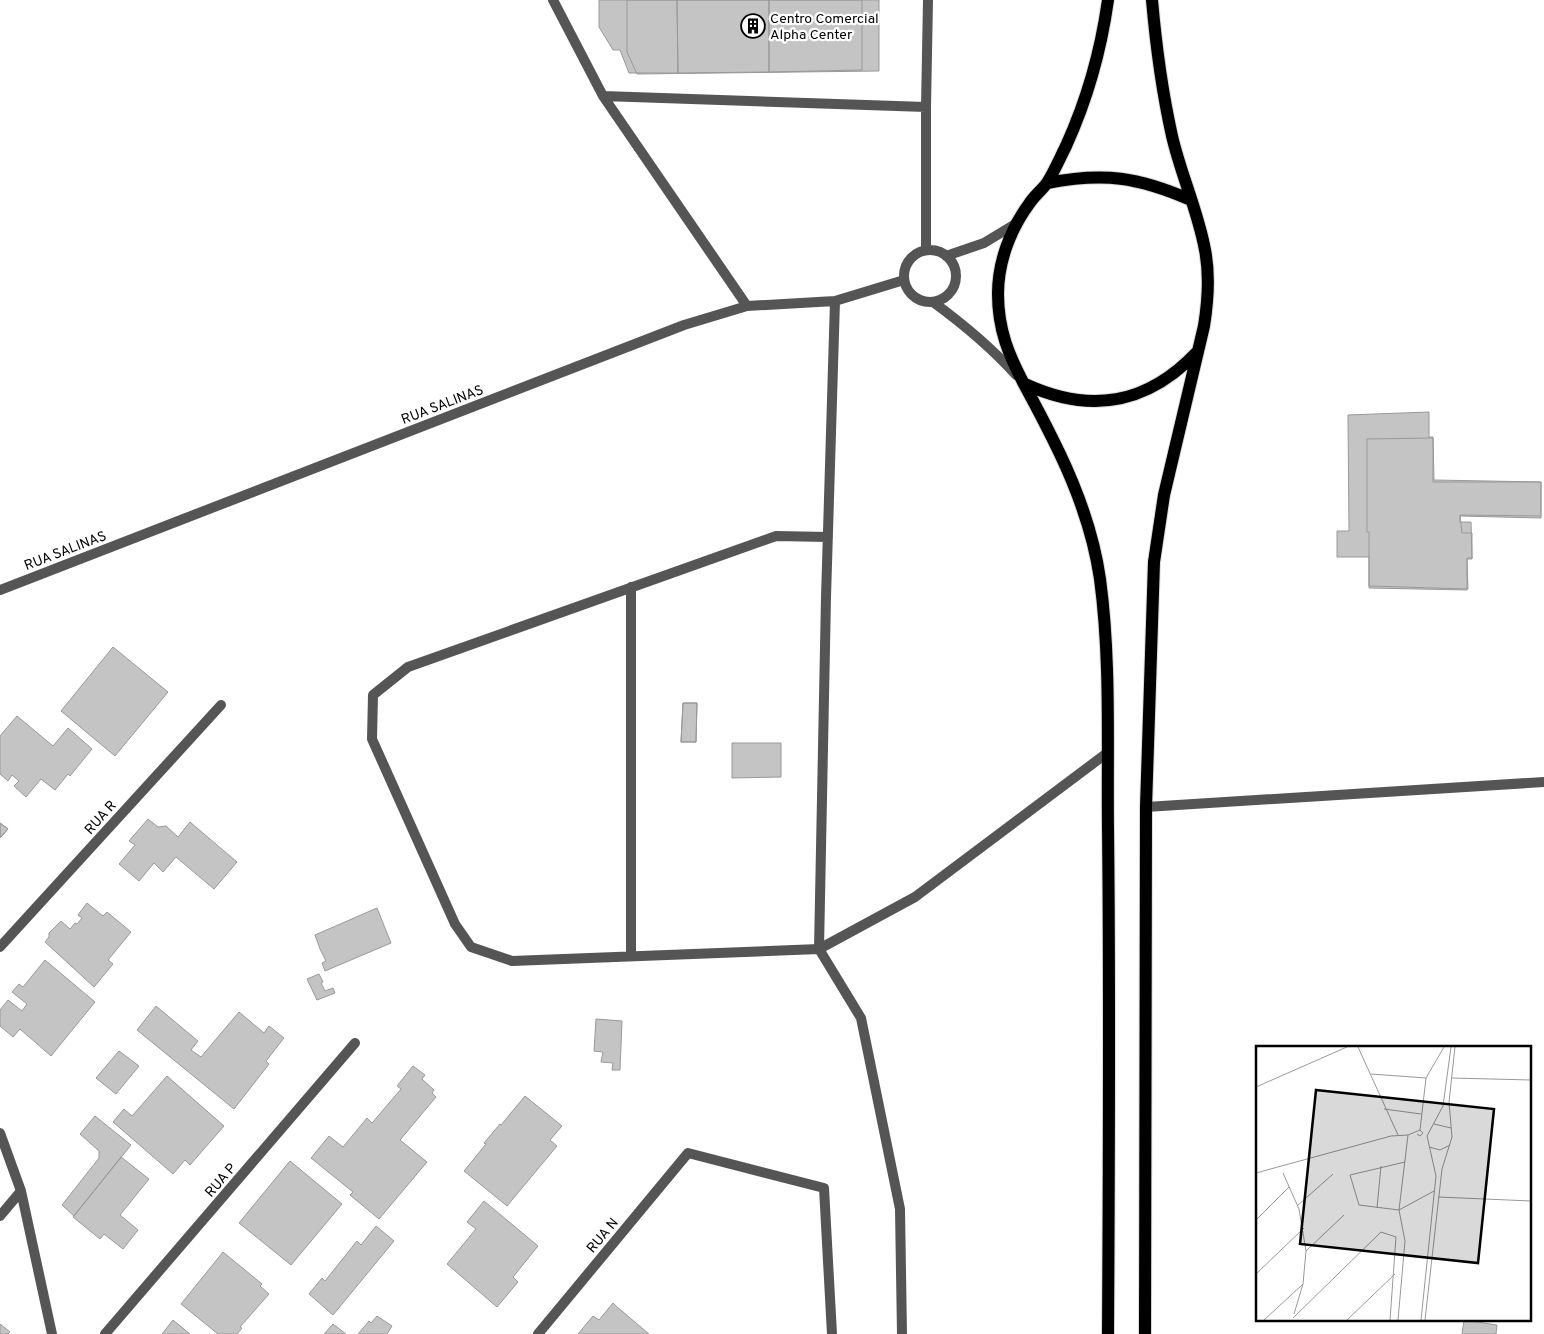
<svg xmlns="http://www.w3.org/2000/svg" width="1544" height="1334" viewBox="0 0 1544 1334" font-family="Overpass,sans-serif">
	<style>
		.building { fill: #c4c4c4; stroke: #999 }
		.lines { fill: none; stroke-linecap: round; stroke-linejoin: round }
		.primary-casing { stroke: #dbdbdb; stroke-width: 14 }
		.street { stroke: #555; stroke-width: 10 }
		.primary { stroke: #000; stroke-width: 12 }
		.labels { text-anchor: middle; stroke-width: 4.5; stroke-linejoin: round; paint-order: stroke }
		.poi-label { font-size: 14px; fill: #000; stroke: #fff; text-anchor: start }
		.street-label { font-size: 14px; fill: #000; stroke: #fff }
		.inset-road { fill: none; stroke: #999; stroke-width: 1 }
		.view { fill: #000; fill-opacity: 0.15; stroke: #000; stroke-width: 2.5 }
		.inset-edge { fill: none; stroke: #000; stroke-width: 2.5 }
	</style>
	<rect width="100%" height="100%" fill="#fff"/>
	<!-- building -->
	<path class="building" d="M599,0H677L678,73H629L620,50H613L599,27Z
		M627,0H879V71L637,74L627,52Z
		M677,0H769V72L678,73Z
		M769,0H862V70L769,72Z
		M1429,412V437H1433L1434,480L1541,482V516L1460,515V522H1471L1472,558H1467L1468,589L1369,586V557H1337V531H1349L1348,415Z
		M1433,438V482H1541V518L1460,516L1462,533H1472V559H1467V590L1369,588V532H1367V439Z
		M113,647L168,692L115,756L61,711Z
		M683,703H697L696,742H681Z
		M683,703H697L696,742H681Z
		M17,716L53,746L68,728L92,749L70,776L68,774L55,790L41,779L26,797L14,786L19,781L12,775L8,781L0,774V736Z
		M732,743H781V777L732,778Z
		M148,819L158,827L166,826L178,837L190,822L237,862L214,889L176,857L163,872L154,863L139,881L119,864L135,845L129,841Z
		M0,823L8,829L0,838Z
		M0,823L8,829L0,838Z
		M87,903L103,916L107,912L131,932L108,960L113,964L94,987L45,942L49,937V933L61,921L70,929L75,923L77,924L82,918L78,915Z
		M377,908L391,943L325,971L322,963L326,961L320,949L315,935Z
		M45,960L95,1002L51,1056L20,1029L13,1037L0,1026V1010L8,1000L22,1011L27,1004L12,992L19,984L23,987Z
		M319,974L323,982L321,983L325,991L333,988L335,993L317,1000L307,979Z
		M156,1006L198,1041L191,1050L201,1057L239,1012L264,1033L269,1026L284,1038L266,1061L269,1064L234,1109L137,1030Z
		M596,1019L622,1021L620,1070H612L613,1063L601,1062L603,1052L594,1051Z
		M119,1051L139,1066L116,1094L96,1078Z
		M413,1066L425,1075L422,1079L434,1090L432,1093L436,1097L400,1140L427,1162L379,1219L350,1195L353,1192L311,1158L329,1136L343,1147L367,1118L372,1123L401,1089L397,1086Z
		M167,1076L224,1126L190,1165L185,1160L173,1174L113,1122L124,1109L132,1116Z
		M525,1096L562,1126L550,1140L557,1146L507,1206L464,1171L486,1144L484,1143L500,1124L501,1125Z
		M95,1116L131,1145L74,1216L62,1205L99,1158V1151L80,1134Z
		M121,1157L149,1179L120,1215L138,1230L123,1249L104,1234L100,1239L73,1217Z
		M290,1161L342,1204L291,1265L239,1223Z
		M484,1201L538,1246L513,1277L518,1282L497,1307L447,1264L476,1229L467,1222Z
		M376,1226L394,1241L333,1315L309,1294L322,1278L325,1281L357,1241L361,1245Z
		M223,1252L262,1284L260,1286L269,1294L240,1327L242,1328L237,1334H218L181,1304Z
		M613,1303L616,1306L649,1334H578L593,1316L599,1320Z
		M377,1316L392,1326L387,1334H358L369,1321L371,1323Z
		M173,1320L190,1334H162Z
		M1464,1320L1497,1325L1496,1334H1462Z
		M0,1324L10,1332L8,1334H0Z
		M333,1324L337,1327L346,1334H324Z"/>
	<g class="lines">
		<!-- primary casing -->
		<g class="primary-casing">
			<path id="primary" d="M1108,0C1101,50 1087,100 1066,146C1060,158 1054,172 1047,183C1042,190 1034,196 1029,204C1010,230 998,262 998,294C998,330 1009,356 1025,386C1037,408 1049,431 1060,454C1078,492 1094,537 1100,579C1111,661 1107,745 1108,828C1110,997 1109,1165 1108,1334
				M1047,183C1104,172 1138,177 1191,200
				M1025,384C1090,414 1147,405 1197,352
				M1145,1334L1146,807L1154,562L1164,495L1204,326C1208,301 1210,275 1205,250C1198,211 1181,175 1172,136C1162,91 1156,46 1152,0"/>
		</g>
		<!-- street -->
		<path class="street" d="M553,0L603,96L747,306
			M603,96L926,107
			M926,250V107L928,0
			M904 276a26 26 0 1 1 52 0a26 26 0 1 1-52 0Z
			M946,256L984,243L1017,223
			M835,301L826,597L819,949L861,1018L900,1209L902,1334
			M933,302C963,324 991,347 1016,375
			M828,537L776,536L408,667L373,695L372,739L455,924L471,947L512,961L819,949L915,897L1107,753
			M631,587V956
			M0,590L684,325L747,306L835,301L904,280
			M1146,807L1544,782
			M0,947L221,705
			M0,1133L21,1191L52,1334
			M0,1216L21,1191
			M105,1334L355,1043
			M538,1334L688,1153L824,1188L832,1334"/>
		<!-- primary -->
		<use href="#primary" class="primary"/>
	</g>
	<!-- icons -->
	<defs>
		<g id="building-ring" transform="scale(1.25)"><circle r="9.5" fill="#fff" stroke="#000" stroke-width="1.5"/><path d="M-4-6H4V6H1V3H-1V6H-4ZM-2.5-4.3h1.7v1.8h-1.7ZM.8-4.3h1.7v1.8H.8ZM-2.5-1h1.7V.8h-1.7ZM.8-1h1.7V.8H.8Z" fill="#000"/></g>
	</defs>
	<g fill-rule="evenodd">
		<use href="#building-ring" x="753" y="26"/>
	</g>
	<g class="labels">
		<!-- poi labels -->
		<g class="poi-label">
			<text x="770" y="23">Centro Comercial<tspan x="770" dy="16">Alpha Center</tspan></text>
		</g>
		<!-- street labels -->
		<g class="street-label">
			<text transform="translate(442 404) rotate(-21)" y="5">RUA SALINAS</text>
			<text transform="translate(65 550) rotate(-21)" y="5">RUA SALINAS</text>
			<text transform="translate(100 817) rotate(-48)" y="5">RUA R</text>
			<text transform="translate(220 1180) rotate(-49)" y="5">RUA P</text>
			<text transform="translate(602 1235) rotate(-50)" y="5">RUA N</text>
		</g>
	</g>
	<!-- overview -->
	<g transform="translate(1256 1046)">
		<rect width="275" height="275" fill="#fff"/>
		<path class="inset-road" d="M102,1L142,89M115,28L170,32M195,32L275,34M0,41L91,1M128,63L165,68M178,78L195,82M164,84L170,32L188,1M173,101L184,104L194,99M149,116L94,129L103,159L143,164L178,145M0,127L135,90L152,89L164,84L167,87L164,90L161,88M27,127L43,163L50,205L47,238L38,268M182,151L275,155M41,160L77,128M121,162L125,120M0,174L33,141M50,205L88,169M0,228L48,182M37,272L125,186L140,191L134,274M8,274L47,238M91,274L139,228M142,274L149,195L143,164L152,89M165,274L180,130L171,90L187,60L195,1M169,274L186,123L196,91L193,56L199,1"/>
		<path class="view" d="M60,44L238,63L222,217L44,198Z"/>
		<rect width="275" height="275" class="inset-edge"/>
	</g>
</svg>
